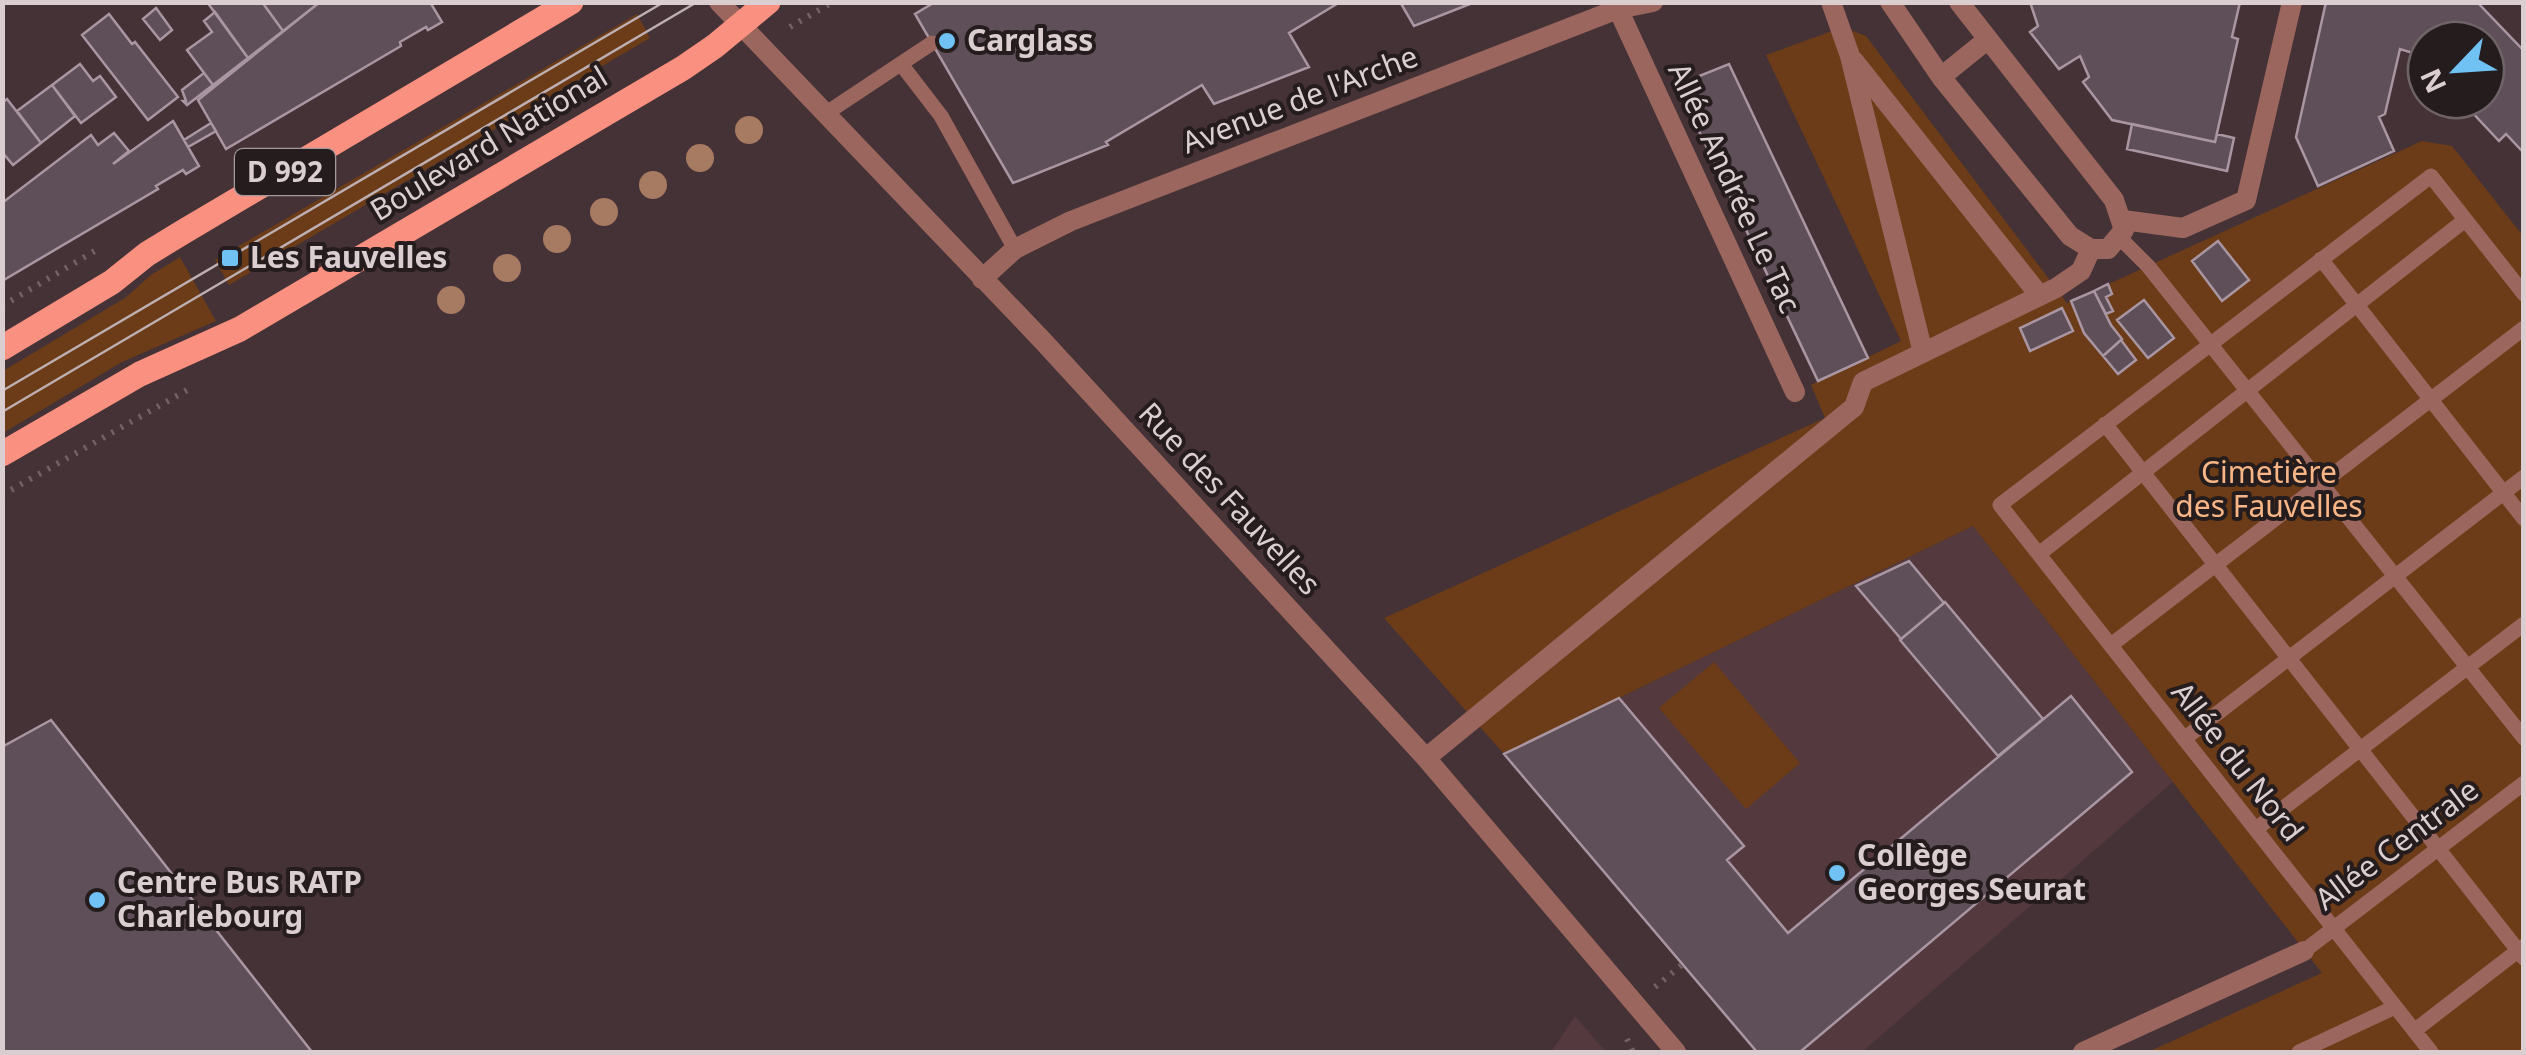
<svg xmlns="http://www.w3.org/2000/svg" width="2526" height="1055" viewBox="0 0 2526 1055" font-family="'Noto Sans',sans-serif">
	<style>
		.built { fill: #54393f }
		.green { fill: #6b3c17 }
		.building { fill: #5f4f59; stroke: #a996a2; stroke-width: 2.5 }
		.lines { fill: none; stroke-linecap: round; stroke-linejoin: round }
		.path { stroke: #736165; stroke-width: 6; stroke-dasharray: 2.5 8; stroke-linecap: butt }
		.service { stroke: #9a665d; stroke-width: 15 }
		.pedestrian { stroke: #9a665d; stroke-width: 20 }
		.minor { stroke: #9a665d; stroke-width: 20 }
		.primary { stroke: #fa907f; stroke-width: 25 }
		.tram { stroke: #bdafb2; stroke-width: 2.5 }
		.tree { fill: #a77a62 }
		.poi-dot { fill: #70c2f4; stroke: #251c1e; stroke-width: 4 }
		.labels { text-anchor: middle; stroke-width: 8; stroke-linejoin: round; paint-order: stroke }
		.shield { fill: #251c1e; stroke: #a4999b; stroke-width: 2.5 }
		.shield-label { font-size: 28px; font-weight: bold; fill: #dbced1 }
		.poi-label { font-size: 30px; font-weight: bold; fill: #dbced1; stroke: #251c1e; text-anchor: start }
		.street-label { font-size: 30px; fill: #dbced1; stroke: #251c1e }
		.park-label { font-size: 30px; fill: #f8b586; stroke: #251c1e }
	</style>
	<rect width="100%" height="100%" fill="#453236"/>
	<!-- built -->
	<path class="built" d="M1973,526L2173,782L1862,1052H1757L1504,754Z
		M1575,1016L1606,1052H1551Z"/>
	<!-- green -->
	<path class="green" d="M637,14L650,38L229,285L215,260Z
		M1843,27L1866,36L2067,303L2422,141L2452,146L2523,236V1052H2148L2322,973L1973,526L1504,754L1384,618L1825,418L1811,385L1901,341L1766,55Z
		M180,257L216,321L122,362L3,433V371L125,298L151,275Z
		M1714,662L1800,763L1746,809L1659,708Z"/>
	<!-- building -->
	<path class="building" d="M207,2H262L283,31L248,58Z
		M262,2H320L283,31Z
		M320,2H430L442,22L428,30L426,27L400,42L401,46L226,149L198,100Z
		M935,2H1340L1289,33L1309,67L1214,104L1202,85L1106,142L1108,145L1013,183L915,14Z
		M1400,2H1475L1414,26Z
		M2030,2H2240L2232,37L2238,39L2215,142L2112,120L2083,82L2089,77L2080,56L2059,69L2030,32L2038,26Z
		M2326,2H2477L2524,51V153L2506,134L2499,141L2467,107L2462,111L2448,103L2451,100H2486V40H2426V57L2400,49L2385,114L2379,117L2394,151L2318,186L2296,137Z
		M156,8L172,30L160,40L143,19Z
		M215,12L248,58L213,85L187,50L212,32L204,21Z
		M109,14L132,44L135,42L178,97L148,120L82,35Z
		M80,64L93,81L100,76L116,97L81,123L52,85Z
		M1729,64L1868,358L1818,381L1677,85Z
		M204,73L213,85L187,105L183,101H186L182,90Z
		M52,85L75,116L41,143L17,111Z
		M7,99L41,143L13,165L2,152V103Z
		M173,121L199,166L186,174L183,170L156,186L158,189L2,281V203L91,135L98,145L114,133L129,151L113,164Z
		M211,123L216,131L188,147L184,140Z
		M2132,124L2215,142L2217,134L2234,138L2227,171L2127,149Z
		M2218,241L2249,280L2222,301L2192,261Z
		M2108,284L2112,294L2106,297L2113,311L2106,314L2094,291Z
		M2094,291L2111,325L2122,339L2103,356L2084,333L2071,301Z
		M2144,300L2174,338L2148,358L2117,320Z
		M2062,308L2073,331L2030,351L2020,328Z
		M2121,340L2136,360L2118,374L2103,356Z
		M1909,561L1944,603L1901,639L1856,586Z
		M1945,602L2043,719L1998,756L1900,640Z
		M2071,696L2132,772L1800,1052H1757L1504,754L1619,698L1744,846L1727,860L1788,933Z
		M51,720L312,1052H2V747Z"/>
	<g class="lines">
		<!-- path -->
		<path class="path" d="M790,27L833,2
			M2,306L98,249
			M2,495L189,389
			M1655,987L1683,964
			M1627,1039L1633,1052"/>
		<!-- service -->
		<path class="service" d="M901,64L941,116L1015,249
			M825,114L932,43
			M2120,238L2148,266L2524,738
			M2321,259L2524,519
			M2105,424L2524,958
			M2039,554L2465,220
			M2111,645L2524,328
			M2184,739L2524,477
			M2256,829L2524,624
			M2304,951L2524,783
			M2414,1031L2524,946
			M2299,1052L2395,1007
			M2431,1052L2000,505L2431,176L2524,294"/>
		<!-- pedestrian -->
		<path class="pedestrian" d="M1831,2L1850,56L1923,353
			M1854,61L2040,296
			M2123,220L2183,228L2246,200L2292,2
			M1426,758L1854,407L1863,382L2056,288L2081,271L2091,249"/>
		<!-- minor -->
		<path class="minor" d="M719,2L1042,340L1426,758L1676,1052
			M1890,2L1941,77L2070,236L2091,249H2108L2124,230L2114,200L1959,2
			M1618,9L1795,392
			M1941,77L1988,39
			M982,279L1015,249L1071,221L1618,9L1653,2
			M2083,1052L2304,951"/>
		<!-- primary -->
		<path class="primary" d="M2,348L112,282L147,254L183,232L571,2
			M2,454L140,374L240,329L683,68L715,46L768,2"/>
		<!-- tram -->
		<path class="tram" d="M2,391L664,2
			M2,412L697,2"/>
	</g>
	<!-- trees -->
	<g class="tree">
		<circle cx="749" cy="130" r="14"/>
		<circle cx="700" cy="158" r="14"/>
		<circle cx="653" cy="185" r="14"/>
		<circle cx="604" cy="212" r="14"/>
		<circle cx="557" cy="239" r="14"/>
		<circle cx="507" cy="268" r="14"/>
		<circle cx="451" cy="300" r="14"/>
	</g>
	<!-- markers -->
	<g class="poi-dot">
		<circle cx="947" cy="41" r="10"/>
		<rect x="220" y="248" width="20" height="20" rx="5"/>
		<circle cx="1837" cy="873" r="10"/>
		<circle cx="97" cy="900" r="10"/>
	</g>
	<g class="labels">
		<!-- shield labels -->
		<rect class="shield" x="235" y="149" width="100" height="46" rx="8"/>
		<g class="shield-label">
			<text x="285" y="182">D 992</text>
		</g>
		<!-- poi labels -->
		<g class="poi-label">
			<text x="967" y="51">Carglass</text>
			<text x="250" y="268">Les Fauvelles</text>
			<text x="1857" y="866">Collège<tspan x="1857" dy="34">Georges Seurat</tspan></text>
			<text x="117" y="893">Centre Bus RATP<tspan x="117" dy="34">Charlebourg</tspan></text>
		</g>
		<!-- street labels -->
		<g class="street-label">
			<text transform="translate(1300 100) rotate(-21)" y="10">Avenue de l'Arche</text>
			<text transform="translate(489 144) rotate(-31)" y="10">Boulevard National</text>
			<text transform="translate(1734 188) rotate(65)" y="10">Allée Andrée Le Tac</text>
			<text transform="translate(1229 499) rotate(47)" y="10">Rue des Fauvelles</text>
			<text transform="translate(2237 762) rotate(52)" y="10">Allée du Nord</text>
			<text transform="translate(2397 845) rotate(-37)" y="10">Allée Centrale</text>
		</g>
		<!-- park labels -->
		<g class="park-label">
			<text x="2269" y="483">Cimetière<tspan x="2269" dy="34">des Fauvelles</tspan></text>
		</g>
	</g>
	<!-- border -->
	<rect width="2526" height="1055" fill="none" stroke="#dbced1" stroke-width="10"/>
	<!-- north arrow -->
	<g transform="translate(2456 70) rotate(245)"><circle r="48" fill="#251c1e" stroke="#6e6366" stroke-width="2.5"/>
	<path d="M0-8L18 38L0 25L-18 38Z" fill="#70c2f4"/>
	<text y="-15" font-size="28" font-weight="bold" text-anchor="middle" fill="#dbced1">N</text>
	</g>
</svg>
